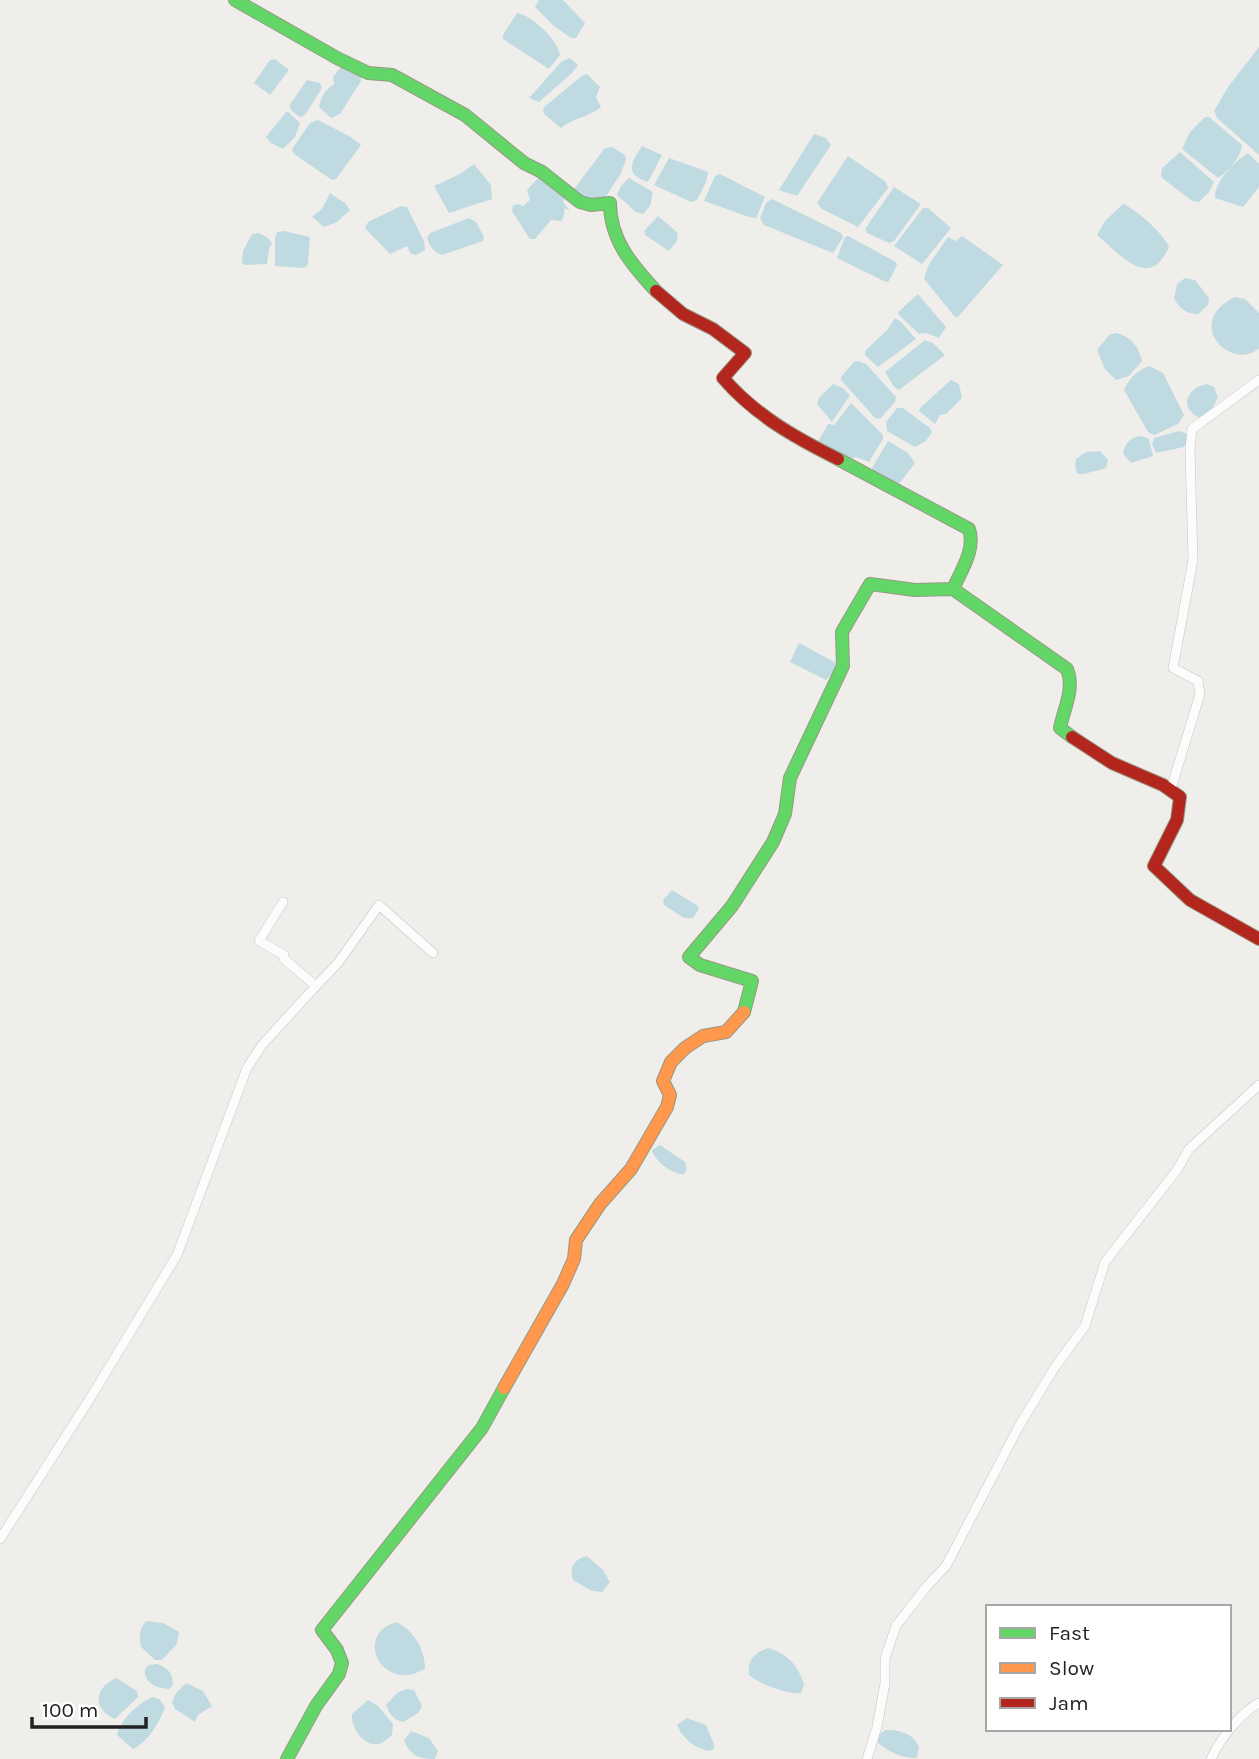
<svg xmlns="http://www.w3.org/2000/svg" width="1259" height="1759" viewBox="0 0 1259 1759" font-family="Karla,sans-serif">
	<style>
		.water { fill: #c0dae1 }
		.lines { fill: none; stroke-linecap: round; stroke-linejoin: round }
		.street-casing { stroke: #c7c6c5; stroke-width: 10 }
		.fast-casing { stroke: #979982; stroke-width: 14 }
		.slow-casing { stroke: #979982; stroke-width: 14 }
		.jam-casing { stroke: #979982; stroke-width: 14 }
		.street { stroke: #fdfcfc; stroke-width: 9 }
		.fast { stroke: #63d668; stroke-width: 12 }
		.slow { stroke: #ff974d; stroke-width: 12 }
		.jam { stroke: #b3261e; stroke-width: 12 }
	</style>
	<rect width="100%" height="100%" fill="#f0eeeb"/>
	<!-- water -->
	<path class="water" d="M539,0H563L585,23L576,38H571L554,26L535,7Z
		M517,13C533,16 557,39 560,55L549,69L503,39V35Z
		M1259,47V155L1217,118L1214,111L1228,87Z
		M570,58L578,65L572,73L539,102L529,98L561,62Z
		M275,59L289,70L270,95L254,83L270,60Z
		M341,67L361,75V81L340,114L331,118L319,107C321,98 325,89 334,84L333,77Z
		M587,74L600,87L596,97L601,107C590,117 572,118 561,128L544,114L543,108L583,75Z
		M307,80L320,83L322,88L305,115L300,117L292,111L289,106Z
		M287,111L300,123L295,137L283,149L271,143L266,137Z
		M1205,117H1209L1242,145C1241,157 1229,171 1218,178L1182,149L1190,132Z
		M318,120L351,137L361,145L336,179L332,180L294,154L292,149L310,123Z
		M814,134L826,138L831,145L797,196L779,190Z
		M642,146L662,155L648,182C623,174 632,161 642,146Z
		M612,147L625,155L626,160L621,173L603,201L588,202L573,191L574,189L605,148Z
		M1180,152L1214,182L1209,192L1199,202L1192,201L1161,177L1162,168Z
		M1248,153L1259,164V187L1243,207L1215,198C1214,182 1235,161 1248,153Z
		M848,156L886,182L888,188L858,227L822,209L817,203Z
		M669,158L708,172L706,182L697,200L691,202L654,185Z
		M474,164L491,185L492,199L449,213L434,186L460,174Z
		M720,174L765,197L756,218L749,217L704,201L715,176Z
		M539,177L565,197L563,202L570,211L565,208L563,219L561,221L551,220L535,239H530L512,211L513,205L518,204L523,206L530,200L527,190Z
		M629,178L653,192L650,206L643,214L636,212L617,195L621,186Z
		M894,187L921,204L894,241L889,243L867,233L865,229Z
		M330,193L345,203L350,210L337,222L324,227L312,217L322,209Z
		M772,199L841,233L843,237L833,253L764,225L760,218L766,203Z
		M1123,204C1136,209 1164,234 1169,247C1149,292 1120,254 1097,235L1105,221Z
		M401,206L407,207L424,241L425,250L416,255L411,254L407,246L390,254L365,228L368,222Z
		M923,208H928L951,228L922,264L894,246Z
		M658,216L678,233L677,241L669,251L645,235L644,231Z
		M469,218L476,222L484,237L483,241L442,255C434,252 429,246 427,238L430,233Z
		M284,231L310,237L308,265L304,268L275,266V237L277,232Z
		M259,233L268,238L272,243L269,249L267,264L245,265L242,263L243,251L252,234Z
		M848,236L896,262L897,265L889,281L886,282L837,258L845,237Z
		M962,236L1003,265L958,317H955L924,279L928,266L948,237L956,241Z
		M1185,278L1195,280L1209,298L1208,305L1198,314C1186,314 1179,308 1174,298L1177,284Z
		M918,294L946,327L939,338L926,333L919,334L899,315L898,312Z
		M1234,297L1245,299L1259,313V348C1235,372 1181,326 1234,297Z
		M895,318L900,321L916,339L878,367L865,355V351L887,330Z
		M1116,333C1131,336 1139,347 1142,361L1129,376L1116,380L1105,369L1097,350L1109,335Z
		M925,340L933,343L945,355L899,390L894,387L885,372Z
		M858,361L866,364L896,397L895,402L880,419L875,418L841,380V377L854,362Z
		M1149,366L1163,373L1184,415L1178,424L1154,435L1148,432L1124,390C1128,379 1139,369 1149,366Z
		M951,380L959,384L962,398L946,414L940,415L935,424L919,411L920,408Z
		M833,384L843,388L850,395L832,422L817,404L819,398Z
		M1207,384L1214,387L1218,397L1211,411L1200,418C1178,408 1187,387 1207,384Z
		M851,403L883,435V439L869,462L856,457L850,459L818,442L828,424L834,425Z
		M897,408H903L930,428L932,432L926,441L915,447L887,431L886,422Z
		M1179,431L1187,434V443L1184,447L1156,453L1152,444L1154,438Z
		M1142,436L1149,439L1153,456L1131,463L1123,454C1125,442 1131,437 1142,436Z
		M888,441L908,453L915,463L899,484L874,472L872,468Z
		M1100,451L1108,460L1106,468L1084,474H1077L1075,466L1076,459L1086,452Z
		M799,643L836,663L834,671L826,680L790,662Z
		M672,890L698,906L699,909L693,918H684L664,905L663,900Z
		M660,1145L685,1162L687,1169L684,1174C673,1175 654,1161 652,1150Z
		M587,1556L603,1570L610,1582L602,1592L592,1591L573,1580C569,1567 574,1559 587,1556Z
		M147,1621L163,1623L179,1632L177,1644L162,1660H155L141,1647C139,1638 139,1627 147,1621Z
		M397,1622C414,1632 425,1648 425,1669C420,1671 413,1675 408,1675C373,1678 360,1631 397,1622Z
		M768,1648C787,1653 799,1666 804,1685L801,1693C789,1695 759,1684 749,1675C747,1661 754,1653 768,1648Z
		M157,1664C168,1668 173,1673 173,1685L169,1689C157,1689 143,1683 145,1669L149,1665Z
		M116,1678L137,1691L138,1697L115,1719C92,1709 94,1688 116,1678Z
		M186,1683L203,1691L212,1706L198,1715L195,1722L175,1709L172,1702L176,1693Z
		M407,1689L414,1690L422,1706L418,1713L403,1722C393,1720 390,1714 386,1705L398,1692Z
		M153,1697L159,1699L165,1707C160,1722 147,1743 133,1749L117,1735C121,1719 138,1703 153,1697Z
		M368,1700L378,1706L393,1724L392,1735C387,1739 383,1744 377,1744C362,1745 351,1727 352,1714Z
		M687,1718L706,1725L714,1744V1749L710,1751C695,1749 683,1739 677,1725Z
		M885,1730C900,1730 913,1733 919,1747L917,1758C902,1759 887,1751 876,1741V1738Z
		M411,1731L429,1738L438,1751L435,1759C420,1759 410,1756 404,1740Z"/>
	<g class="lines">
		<!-- street casing -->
		<g class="street-casing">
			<path id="street" d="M1171,789L1200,694L1198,681L1173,668L1193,560L1190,450L1192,429L1259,380
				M283,902L259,941L284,955V959L316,986L338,963L379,905L433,953
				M0,1539L91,1397L177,1255L247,1068L262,1045L316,986
				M867,1759L877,1727L885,1683V1658L896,1626L927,1586L946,1566L1018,1428L1055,1367L1085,1326L1105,1262L1177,1170L1189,1149L1259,1085
				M1211,1759C1220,1739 1240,1713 1259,1703"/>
		</g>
		<!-- fast casing -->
		<g class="fast-casing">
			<path id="fast" d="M235,0L337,58L368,73L392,75L465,115L524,163L542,172L580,202L591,205L610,203C610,240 632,265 656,291
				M838,459L969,529C976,549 961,571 953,589L1067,669C1075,689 1064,708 1060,728L1072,737
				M744,1012L752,981L700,965L689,957L732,906L773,842L785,814L790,778L843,666L842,632L870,584L915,590L953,589
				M287,1759L316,1706L339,1674L342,1663L337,1650L322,1630L482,1428L504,1388"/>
		</g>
		<!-- slow casing -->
		<g class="slow-casing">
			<path id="slow" d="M504,1388L563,1284L574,1259L576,1240L600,1204L631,1169L667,1107L670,1095L663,1081L671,1062L685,1048L703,1036L726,1032L744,1012"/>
		</g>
		<!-- jam casing -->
		<g class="jam-casing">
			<path id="jam" d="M656,291L683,314L713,329L745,353L723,378C755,415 794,437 838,459
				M1072,737L1112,763L1163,785L1180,797L1177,820L1154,866L1190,900L1259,939"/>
		</g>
		<!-- street -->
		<use href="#street" class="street"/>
		<!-- fast -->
		<use href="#fast" class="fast"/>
		<!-- slow -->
		<use href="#slow" class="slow"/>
		<!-- jam -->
		<use href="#jam" class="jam"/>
	</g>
	<!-- legend -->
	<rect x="986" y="1605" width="245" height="126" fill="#ffffff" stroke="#a7a7a7" stroke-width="2"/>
	<rect x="1000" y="1628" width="35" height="10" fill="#63d668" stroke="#a7a7a7" stroke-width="2"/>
	<text x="1049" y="1640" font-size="21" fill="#222222">Fast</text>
	<rect x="1000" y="1663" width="35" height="10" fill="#ff974d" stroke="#a7a7a7" stroke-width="2"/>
	<text x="1049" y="1675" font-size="21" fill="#222222">Slow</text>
	<rect x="1000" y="1698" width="35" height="10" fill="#b3261e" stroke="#a7a7a7" stroke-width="2"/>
	<text x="1049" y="1710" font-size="21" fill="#222222">Jam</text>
	<!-- scale -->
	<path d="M32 1717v10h114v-10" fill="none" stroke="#222222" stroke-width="3.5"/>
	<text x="42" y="1717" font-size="21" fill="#222222" stroke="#ffffff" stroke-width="5" paint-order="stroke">100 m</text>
</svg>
